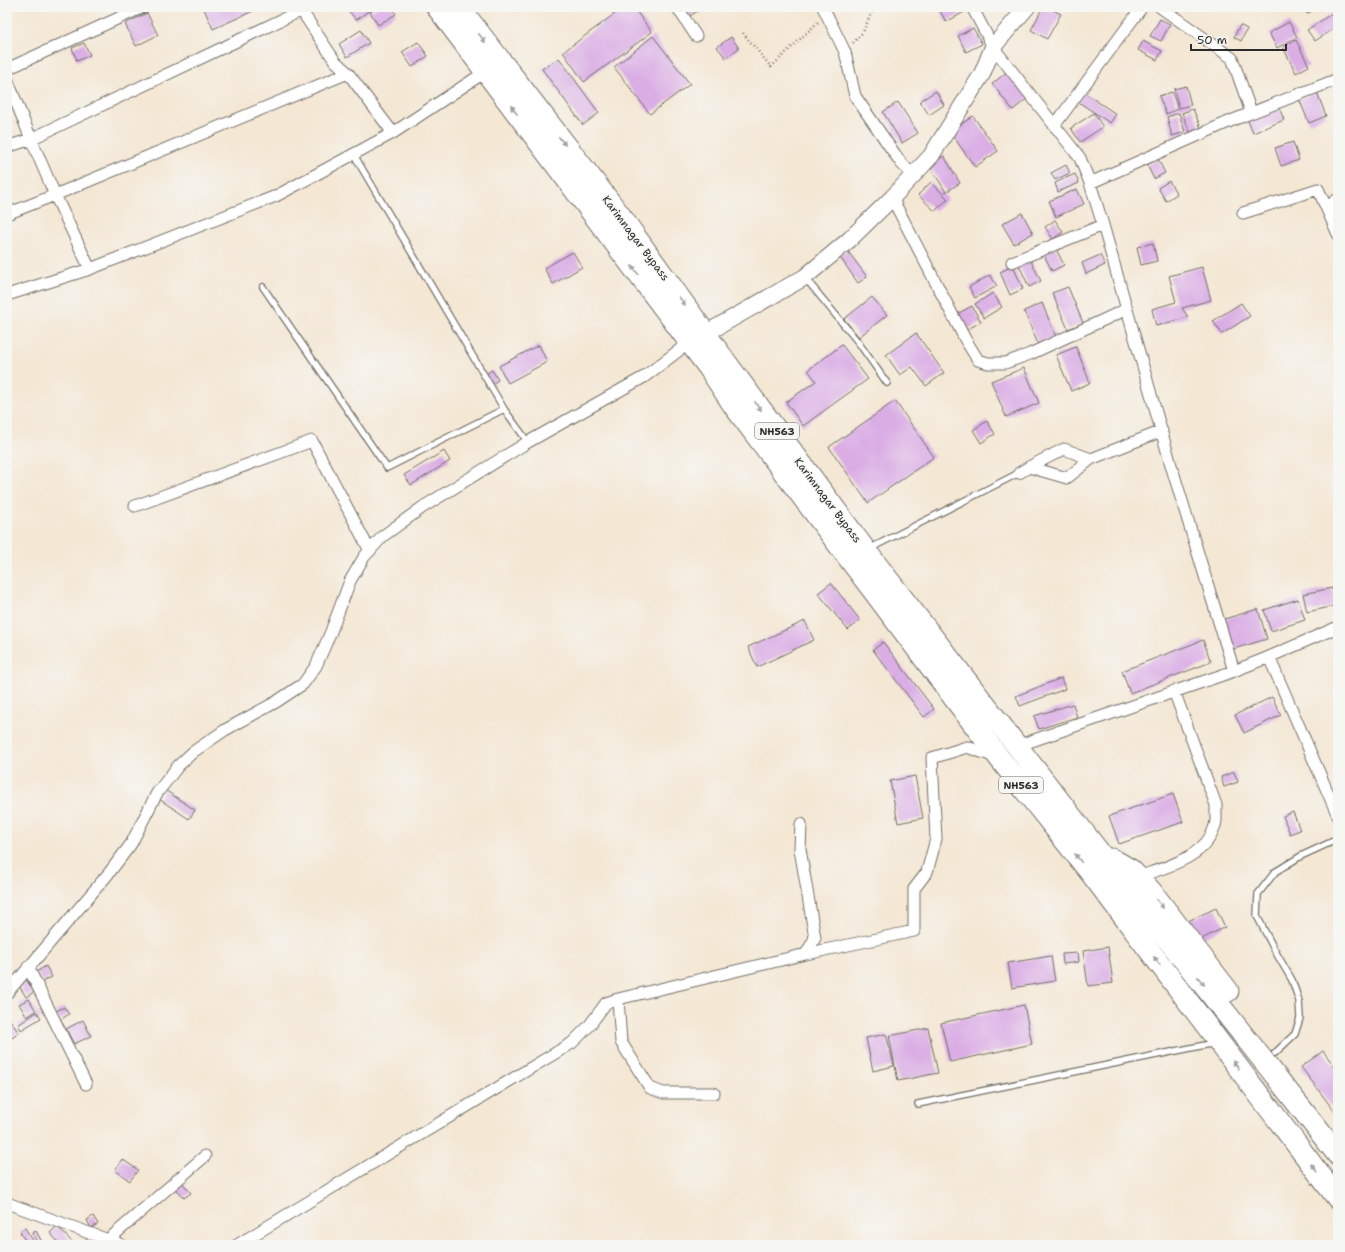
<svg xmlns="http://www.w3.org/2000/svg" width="1345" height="1252" viewBox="0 0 1345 1252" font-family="'Shantell Sans',sans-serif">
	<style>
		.building { fill: #daade5 }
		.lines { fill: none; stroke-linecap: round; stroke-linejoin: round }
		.lane-casing { stroke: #716d66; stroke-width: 8 }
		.street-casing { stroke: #716d66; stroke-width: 13 }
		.secondary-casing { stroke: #716d66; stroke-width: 18 }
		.highway-casing { stroke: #716d66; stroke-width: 23 }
		.path { stroke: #716d66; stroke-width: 2.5; stroke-dasharray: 1 3; stroke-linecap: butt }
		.lane { stroke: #fff; stroke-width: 5.5 }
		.street { stroke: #fff; stroke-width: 11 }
		.secondary { stroke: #fff; stroke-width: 16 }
		.highway { stroke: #fff; stroke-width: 21 }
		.oneway { fill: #a0a0a0 }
		.labels { text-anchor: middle; stroke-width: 3; stroke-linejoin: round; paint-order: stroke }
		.shield { fill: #f6f6f2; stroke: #686867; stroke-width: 1 }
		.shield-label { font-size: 10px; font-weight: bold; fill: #2b2b2b }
		.street-label { font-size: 11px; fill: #2b2b2b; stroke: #f6f6f2 }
	</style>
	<rect width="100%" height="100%" fill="#f6f6f2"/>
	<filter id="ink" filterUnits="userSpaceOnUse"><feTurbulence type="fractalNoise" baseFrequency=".025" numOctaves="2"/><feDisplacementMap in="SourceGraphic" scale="8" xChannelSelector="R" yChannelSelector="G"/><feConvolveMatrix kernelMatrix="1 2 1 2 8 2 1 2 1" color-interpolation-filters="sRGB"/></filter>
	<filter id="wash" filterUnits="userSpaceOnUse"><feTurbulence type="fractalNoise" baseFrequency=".012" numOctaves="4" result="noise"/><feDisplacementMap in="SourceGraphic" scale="16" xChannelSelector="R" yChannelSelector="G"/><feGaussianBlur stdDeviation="0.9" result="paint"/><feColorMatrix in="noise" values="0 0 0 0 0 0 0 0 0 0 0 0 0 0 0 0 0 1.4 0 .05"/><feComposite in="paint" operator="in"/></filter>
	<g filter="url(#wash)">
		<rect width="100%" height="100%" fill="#f4e7d4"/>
		<g id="blocks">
			<!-- building -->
			<path class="building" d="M203,7H262L213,29Z
				M346,7H374L356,20Z
				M378,7H392L396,14L378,25L370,12Z
				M624,7H633L652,32L584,82L563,52Z
				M681,7H704L688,17Z
				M942,7H964L966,11L946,22L939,9Z
				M1043,7H1047L1061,14L1047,39L1031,30Z
				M1302,7H1318L1307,14Z
				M1334,12L1338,17V26L1315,41L1307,30Z
				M147,13L158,35L136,46L125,24Z
				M1160,19L1170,24L1161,41L1150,36Z
				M1289,22L1297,37L1277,48L1269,33Z
				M1240,25L1247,29L1241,41L1234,37Z
				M973,28L982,44L966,52L958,36Z
				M361,30L369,43L347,57L339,44Z
				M653,36L690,84L650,114L614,67Z
				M731,37L739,48L726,58L717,47Z
				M1296,40L1309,66L1296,73L1283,47Z
				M1143,41L1162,51L1157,60L1138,50Z
				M418,42L428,56L412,67L402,52Z
				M84,43L90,55L77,61L72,48Z
				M559,58L599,113L583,125L542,69Z
				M1008,71L1029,97L1013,110L992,84Z
				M1186,86L1191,105L1179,108L1174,89Z
				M936,91L944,105L929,115L920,101Z
				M1083,92L1116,114L1110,123L1077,101Z
				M1172,92L1178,109L1166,114L1159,96Z
				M1317,92L1326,116L1309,123L1299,99Z
				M898,102L918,133L902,143L883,112Z
				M1278,105L1284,120L1253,133L1247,118Z
				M1193,109L1201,128L1190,132L1182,113Z
				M1094,113L1103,127L1080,142L1071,128Z
				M1179,113L1185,132L1172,136L1167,117Z
				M973,116L998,151L975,167L950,132Z
				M1293,142L1299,160L1281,166L1275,148Z
				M944,156L960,183L946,192L929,165Z
				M1158,159L1165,173L1154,179L1147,165Z
				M1066,165L1070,173L1055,180L1051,173Z
				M1075,174L1079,183L1058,192L1055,183Z
				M1169,181L1177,194L1166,201L1158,188Z
				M931,182L948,199L935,211L918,195Z
				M1077,189L1084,204L1056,217L1049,201Z
				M1022,213L1033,233L1014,244L1002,224Z
				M1055,220L1063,232L1053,239L1045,227Z
				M1153,243L1157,261L1141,265L1137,247Z
				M1055,247L1064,265L1052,271L1043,253Z
				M847,250L867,277L858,283L839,256Z
				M573,252L582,267L553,284L544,268Z
				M1100,255L1105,265L1086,274L1082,263Z
				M1029,257L1041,281L1029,287L1018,263Z
				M1013,266L1023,289L1010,295L1000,272Z
				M1202,267L1211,300L1182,308L1188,317L1156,326L1152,309L1176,302L1169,276Z
				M990,275L997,286L975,298L969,287Z
				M1068,287L1083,323L1068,329L1052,293Z
				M993,293L1002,307L984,318L975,304Z
				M872,297L887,315L859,337L844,319Z
				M1042,303L1056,337L1038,344L1024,311Z
				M1241,303L1250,316L1222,334L1213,321Z
				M972,306L981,322L964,331L955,315Z
				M916,333L944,373L926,386L912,367L900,375L886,355Z
				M539,345L547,362L508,383L499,366Z
				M842,345L868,379L803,426L786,402L816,381L808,370Z
				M1076,347L1090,383L1071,391L1056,355Z
				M1024,368L1039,403L1006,417L991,381Z
				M492,370L498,380L489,386L483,376Z
				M895,401L934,457L868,503L829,447Z
				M987,421L995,434L981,443L973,430Z
				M444,451L450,461L411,485L404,475Z
				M831,583L860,620L848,630L818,593Z
				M1332,588L1335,606L1307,612L1303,594Z
				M1298,599L1305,620L1271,631L1264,610Z
				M1258,609L1267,639L1230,650L1221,620Z
				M805,621L814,640L757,667L748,647Z
				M1203,640L1211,662L1130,693L1122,671Z
				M883,642L934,709L924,717L873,650Z
				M1061,678L1065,689L1020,706L1016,696Z
				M1272,697L1281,715L1244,733L1235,715Z
				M1073,704L1077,717L1039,729L1034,716Z
				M1234,772L1238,782L1224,787L1221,777Z
				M915,776L923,818L898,823L890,781Z
				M165,790L195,810L189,819L159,799Z
				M1173,794L1183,822L1119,844L1109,816Z
				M1293,812L1300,830L1290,834L1283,816Z
				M1216,908L1225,927L1198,941L1188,921Z
				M1108,947L1113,983L1088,986L1083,951Z
				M1078,953L1079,962L1063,964L1062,954Z
				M1051,956L1055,981L1012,988L1008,963Z
				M46,966L52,977L42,982L36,972Z
				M26,979L34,992L26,997L18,984Z
				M29,999L36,1011L27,1017L19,1004Z
				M1024,1005L1032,1044L950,1062L941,1023Z
				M64,1007L69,1014L60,1020L55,1012Z
				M37,1012L41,1018L21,1030L18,1025Z
				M7,1016L19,1033L9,1040L7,1037Z
				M83,1020L91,1036L74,1044L66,1029Z
				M928,1028L938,1073L898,1081L889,1036Z
				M886,1034L894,1066L873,1071L866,1038Z
				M1323,1051L1338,1071V1116L1301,1067Z
				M122,1159L138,1170L130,1181L115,1170Z
				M181,1181L191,1193L184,1198L174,1186Z
				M93,1216L98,1224L91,1228L87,1220Z
				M57,1226L73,1243L71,1245H61L50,1233Z
				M25,1228L36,1245H28L20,1232Z
				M36,1231L42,1242L38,1244L32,1233Z"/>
		</g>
	</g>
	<g filter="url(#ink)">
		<use href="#blocks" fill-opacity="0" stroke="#716d66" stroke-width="1"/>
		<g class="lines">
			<!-- lane casing -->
			<g class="lane-casing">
				<path id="lane" d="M354,155L504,409
					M806,279L858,342L887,383
					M263,287L387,468L504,409L528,442
					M869,549L1019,473
					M1275,1053L1295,1034L1300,1018L1299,1001L1292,980L1275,951L1257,916L1258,894L1275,872L1301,856L1338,839
					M918,1104L1215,1043"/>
			</g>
			<!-- street casing -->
			<g class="street-casing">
				<path id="street" d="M299,7L335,61L348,73L393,133L485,72
					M677,7L696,36
					M823,7L845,52L855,96L901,163L913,175
					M972,7L993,47L1080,158L1090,183L1103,225L1012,262
					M1160,7L1232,58L1251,112
					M302,10L31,139L55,195L348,73
					M7,69L143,7
					M7,79L31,139L7,147
					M1054,126L1142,7
					M1090,183L1233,120L1338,79
					M892,198L965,339L978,360L988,363H1005L1030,354L1127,309
					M1338,199L1327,207L1338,214
					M1243,213L1318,189L1338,234
					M7,214L55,195L90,269
					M1103,225L1171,465L1234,671
					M7,295L90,269L276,196L393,133
					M1091,459L1162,431
					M1019,473L1029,467L1067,478L1091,459L1064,449L1029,467
					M135,506L312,441L370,551
					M1269,657L1338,627
					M1017,746L1234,671L1269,657L1338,816
					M801,824L800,849L815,938L806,954
					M1138,877C1166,867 1210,857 1216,821C1216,816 1216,810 1216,805L1174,691
					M28,967L86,1084
					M7,993L109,873L131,844L157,793L178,766L193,752L225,730L276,702L303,684L316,666L330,634L350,581L364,557L383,536L423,507L528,442L644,377L690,342
					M714,1093H663L650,1088L621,1042L618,999L806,954L914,931V889L927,872L936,839L932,758L967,747L996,757
					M7,1203L122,1245
					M108,1240L205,1156
					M237,1245L572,1043L589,1026L606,1003L618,999"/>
			</g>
			<!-- secondary casing -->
			<g class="secondary-casing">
				<path id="secondary" d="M696,339L805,277L849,240L892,198L931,156L982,74L993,47L1027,7"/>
			</g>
			<!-- highway casing -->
			<g class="highway-casing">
				<path id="highway" d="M437,7L709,368L734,406L1000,759L1090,872L1338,1199
					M459,7L619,214L725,361L866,551L1116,874L1338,1155
					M1112,859L1131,870L1151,891L1228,991"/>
			</g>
			<!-- path -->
			<path class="path" d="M743,33L771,67L818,22
				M853,43L863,32L874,7"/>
			<!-- lane -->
			<use href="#lane" class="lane"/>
			<!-- street -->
			<use href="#street" class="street"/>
			<!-- secondary -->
			<use href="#secondary" class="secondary"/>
			<!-- highway -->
			<use href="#highway" class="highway"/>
		</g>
		<!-- one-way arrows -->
		<defs><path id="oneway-solid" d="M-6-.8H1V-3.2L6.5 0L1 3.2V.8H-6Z"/></defs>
		<g class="oneway">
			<use href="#oneway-solid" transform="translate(482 38) rotate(53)"/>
			<use href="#oneway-solid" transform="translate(514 110) rotate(-127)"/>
			<use href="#oneway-solid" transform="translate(562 141) rotate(52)"/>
			<use href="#oneway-solid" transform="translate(635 270) rotate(-127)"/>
			<use href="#oneway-solid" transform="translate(682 301) rotate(54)"/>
			<use href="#oneway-solid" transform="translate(758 406) rotate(53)"/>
			<use href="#oneway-solid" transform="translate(1078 858) rotate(-128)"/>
			<use href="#oneway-solid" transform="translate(1160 904) rotate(53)"/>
			<use href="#oneway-solid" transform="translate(1157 961) rotate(-127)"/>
			<use href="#oneway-solid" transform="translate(1201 981) rotate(51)"/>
			<use href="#oneway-solid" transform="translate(1236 1065) rotate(-127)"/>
			<use href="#oneway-solid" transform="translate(1314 1168) rotate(-127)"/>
		</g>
	</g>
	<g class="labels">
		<!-- shield labels -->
		<g class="shield">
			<rect x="755" y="423" width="44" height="16" rx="3"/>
			<rect x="999" y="777" width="44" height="16" rx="3"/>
		</g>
		<g class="shield-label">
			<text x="777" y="435">NH563</text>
			<text x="1021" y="789">NH563</text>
		</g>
		<!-- street labels -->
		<g class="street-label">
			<text transform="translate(636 238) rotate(53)" y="4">Karimnagar Bypass</text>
			<text transform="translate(828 500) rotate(53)" y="4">Karimnagar Bypass</text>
		</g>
	</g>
	<!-- margin -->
	<rect width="1345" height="1252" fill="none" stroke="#f6f6f2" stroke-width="24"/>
	<!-- scale -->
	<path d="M1191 44v6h95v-6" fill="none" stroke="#2b2b2b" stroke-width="2"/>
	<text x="1197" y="44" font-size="12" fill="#2b2b2b" stroke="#f6f6f2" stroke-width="3" paint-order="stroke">50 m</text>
</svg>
